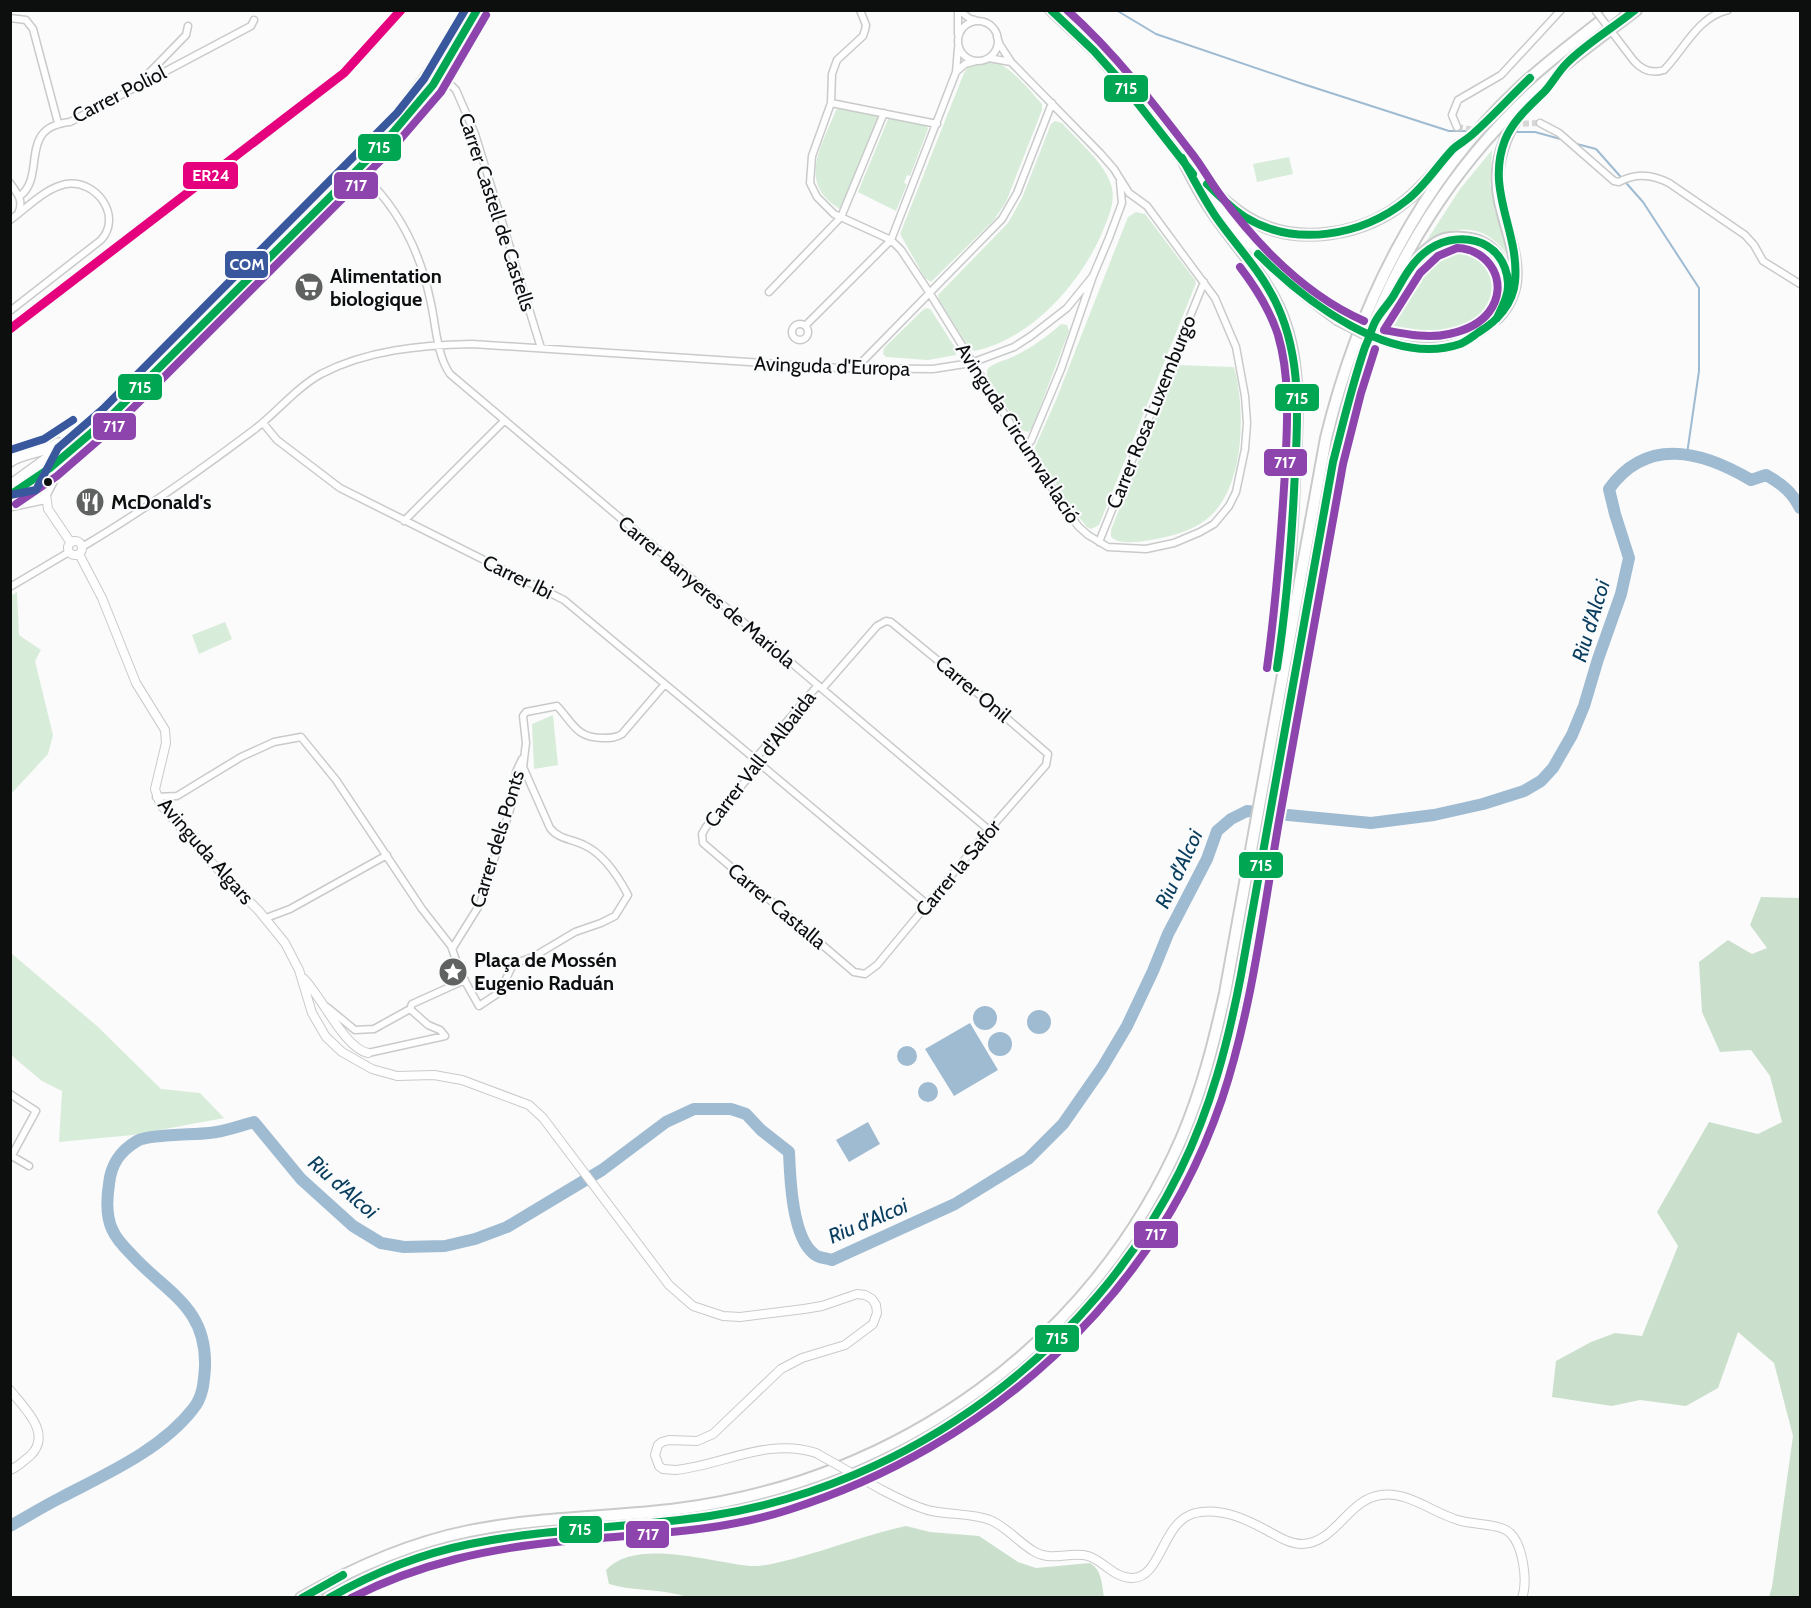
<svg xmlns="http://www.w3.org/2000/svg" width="1811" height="1608" viewBox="0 0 1811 1608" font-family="Cabin,sans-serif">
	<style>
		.green { fill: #d8ecda }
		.forest { fill: #cae0cc }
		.water { fill: #9fbbd2 }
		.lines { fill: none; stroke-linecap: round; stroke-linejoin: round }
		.stream { stroke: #9fbbd2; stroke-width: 2 }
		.river { stroke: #9fbbd2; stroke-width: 12 }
		.minor-tunnel { stroke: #d7d7d7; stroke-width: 6; stroke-dasharray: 6 3; stroke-linecap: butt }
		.minor-casing { stroke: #c9caca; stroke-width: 9 }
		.tertiary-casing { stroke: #c9caca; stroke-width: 10 }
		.primary-casing { stroke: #c9caca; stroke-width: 12 }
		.motorway-casing { stroke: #c9caca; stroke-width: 14 }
		.minor { stroke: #fefefe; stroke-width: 6 }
		.tertiary { stroke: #fefefe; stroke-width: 8 }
		.primary { stroke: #fefefe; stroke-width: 9 }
		.motorway { stroke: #fefefe; stroke-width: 10 }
		.minor-bridge-casing { stroke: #c9caca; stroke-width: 9; stroke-linecap: butt }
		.tertiary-bridge-casing { stroke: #c9caca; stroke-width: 10; stroke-linecap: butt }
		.primary-bridge-casing { stroke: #c9caca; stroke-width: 12; stroke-linecap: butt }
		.minor-bridge { stroke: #fefefe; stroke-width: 6 }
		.tertiary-bridge { stroke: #fefefe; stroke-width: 8 }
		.primary-bridge { stroke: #fefefe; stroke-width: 9 }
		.bus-1-casing { stroke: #fafbfc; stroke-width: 12 }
		.bus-2-casing { stroke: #fafbfc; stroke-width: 12 }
		.bus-3-casing { stroke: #fafbfc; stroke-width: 12 }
		.bus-1 { stroke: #00a651; stroke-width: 8 }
		.bus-2 { stroke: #8e44ad; stroke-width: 8 }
		.bus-3 { stroke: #39579d; stroke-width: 8 }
		.rail-1-casing { stroke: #fafbfc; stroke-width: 14 }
		.rail-1 { stroke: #e5007d; stroke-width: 9 }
		.bus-dot { fill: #0d0e0e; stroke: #fafbfc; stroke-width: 2 }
		.labels { text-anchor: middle; stroke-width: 4.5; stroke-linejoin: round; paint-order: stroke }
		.street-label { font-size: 20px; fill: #0d0e0e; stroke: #fafbfc }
		.poi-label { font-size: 20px; font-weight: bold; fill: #0d0e0e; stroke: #fafbfc; text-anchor: start }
		.water-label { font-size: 21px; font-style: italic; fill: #083d5d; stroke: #fafbfc }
		.line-badge { stroke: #fafbfc; stroke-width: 2 }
		.badge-label { font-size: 16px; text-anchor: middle; font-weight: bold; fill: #fff }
	</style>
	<rect width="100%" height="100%" fill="#fbfbfb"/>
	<!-- green -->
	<path class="green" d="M992,61C1009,64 1031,92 1042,104V110L1006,202L994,220L931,282L925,278L900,234L964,73L968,67Z
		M841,108L876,115L878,118L842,208L840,209C796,183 822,146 836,110Z
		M889,117L926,124L928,129L910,176L907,175L904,183L907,184L896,211L858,192Z
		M1055,121L1062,123C1078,141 1107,165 1112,188C1115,202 1109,216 1104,228C1083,281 1032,339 975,351L970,349L939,300L938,295L1008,223L1022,198L1051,124Z
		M1492,150L1490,184L1495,213L1500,214L1510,259C1490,226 1460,222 1427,240L1460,189Z
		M1289,157L1293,174L1257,182L1253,164Z
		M1136,212L1145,214L1195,280L1196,283L1099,525L1091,529L1087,527L1069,505L1036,453L1035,447L1056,400L1122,232L1128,217Z
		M1458,244C1524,242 1506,328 1449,342C1428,347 1405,341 1384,335C1400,302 1416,252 1458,244Z
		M928,308L931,310L956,349V355L928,360L886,357L883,354L884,348L924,309Z
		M1061,324L1067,325L1069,331L1032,428L1028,432L1021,430L987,376V370C992,363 1004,361 1012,357C1030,349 1047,337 1061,324Z
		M1176,365L1234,367C1246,410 1245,489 1207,519C1192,531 1169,537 1151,540C1140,542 1119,545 1111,537V530Z
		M17,592L19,635L41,650L35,661L53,735L48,754L11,794L10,596Z
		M225,622L232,639L199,654L192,635Z
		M553,715L558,765L534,769L532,724Z
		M11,953L97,1026L161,1089L200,1093L224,1118L133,1135L59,1142L62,1091L42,1081L11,1055Z"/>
	<!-- forest -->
	<path class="forest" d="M1761,897L1800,898V1597H1769L1772,1587L1793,1436L1774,1363L1738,1332L1718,1388L1686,1406L1640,1400L1612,1406L1552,1397L1556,1361L1591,1342L1615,1333L1642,1336L1678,1246L1657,1212L1709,1122L1758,1134L1782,1122L1770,1076L1751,1050L1720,1052L1702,1012L1699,962L1728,940L1752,954L1767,948L1750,925Z
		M906,1526L930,1532L979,1536L1018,1562L1036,1568L1090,1563C1102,1570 1102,1585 1104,1597L689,1598C664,1588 635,1592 609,1584L606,1570C636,1537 713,1563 751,1566C767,1566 781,1562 796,1558C833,1548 869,1534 906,1526Z"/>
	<!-- water -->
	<path class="water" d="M973 1018a12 12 0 1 1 24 0a12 12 0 1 1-24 0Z
		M1027 1022a12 12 0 1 1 24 0a12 12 0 1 1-24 0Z
		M970,1023L998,1070L954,1096L925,1049Z
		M988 1044a12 12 0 1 1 24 0a12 12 0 1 1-24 0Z
		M897 1056a10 10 0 1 1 20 0a10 10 0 1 1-20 0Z
		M918 1092a10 10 0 1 1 20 0a10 10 0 1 1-20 0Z
		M868,1122L880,1144L849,1162L836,1140Z"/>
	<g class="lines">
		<!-- stream -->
		<path class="stream" d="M1116,10L1156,34L1303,84L1449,131H1472
			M1514,132H1535L1564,140
			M1573,143L1596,149L1643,202L1699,288V371L1687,454"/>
		<!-- river -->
		<path class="river" d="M10,1526C28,1516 44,1506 62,1497C106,1474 161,1450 193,1409C203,1397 204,1382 205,1367C207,1306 166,1293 131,1254C124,1247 116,1239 112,1229C106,1216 107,1197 109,1184C111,1164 120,1151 137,1141C149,1134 194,1135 209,1133C224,1132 239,1126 254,1122L301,1179L353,1226L381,1243L404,1247L445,1246L475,1239L507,1227L602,1170L666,1122L694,1109H731L746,1114L761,1130L789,1152C790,1178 792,1237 814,1254C818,1258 826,1258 832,1260L955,1204L1028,1159L1063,1124L1102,1068L1127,1026L1153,971L1168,934L1207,859L1217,831L1231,819L1247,811L1371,823L1434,815L1483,804L1524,791L1541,781L1553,768L1572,735L1584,706L1598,659L1621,594L1629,558L1615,514L1609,489C1647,436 1702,451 1751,480L1766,475C1782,484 1792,492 1800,508"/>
		<!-- minor-tunnel -->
		<path class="minor-tunnel" d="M1514,124L1540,123
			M1457,127L1476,130L1496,128"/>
		<!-- minor casing -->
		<g class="minor-casing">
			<path id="minor" d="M860,10L866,25L865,30L863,36L837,60L832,74L831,103L812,156L810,183L817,197L834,214L891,240L901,250L929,292L1036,465L1078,526L1088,535L1108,547L1146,549L1174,543L1200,532L1214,524L1229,506L1236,492L1245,449L1247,423L1245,396L1236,347L1215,298L1147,206L1129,193L1114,169L1100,153L1011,62L1000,45L997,37
				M958,10V34
				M959,10L970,19L975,20
				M10,18L26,20L33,29L58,123
				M958 41a20 20 0 1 1 40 0a20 20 0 1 1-40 0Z
				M958,48L956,72L965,64L976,61
				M989,58L1011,62
				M1634,61C1642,70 1652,74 1664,70C1684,50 1697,17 1728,10
				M149,80L147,75L186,35L188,26
				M446,80L456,90L475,134L541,348
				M831,103L937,124
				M1540,123L1559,133L1614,181L1619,182C1635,173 1652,174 1669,183L1745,235L1754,245L1763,261L1800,284
				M1457,127L1452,115L1458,100L1501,75L1561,10
				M363,175C398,208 420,252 430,299C436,323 436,354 450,374L989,830
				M10,183C18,194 24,201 18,214
				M20,196C47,175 17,127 70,122L251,26L254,20
				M10,220C27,208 45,188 66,184C96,179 123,216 101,240L10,311
				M769,292L841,217L884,113
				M792 332a8 8 0 1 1 16 0a8 8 0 1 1-16 0Z
				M805,326L891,240L956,72
				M857,367L1002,219L1017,193L1052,103
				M263,423L277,440L340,488L564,600L755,759L760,764L706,827L702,834L703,843L854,972L865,974L877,965L989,830L1046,765L1048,754L981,696L891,622L886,621L877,626L822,689
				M1025,447L1031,441L1061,369L1093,276L1109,238L1122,203L1120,182
				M404,521L504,421
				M1099,542L1204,282
				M82,547C143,511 198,472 255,429C277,412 296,388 321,374C367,350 421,345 472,344L840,368L933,369L971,363L1014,347L1031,336L1067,308L1093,276
				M10,587L69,552
				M755,759L818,685
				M760,764L928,905
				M156,797L177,796L241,757L274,742L301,737L336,780L422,909L451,946L461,974L479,1006L500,992L513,964L533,957L575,932L601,923L615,916L628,895C618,876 604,854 584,845C572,839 558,839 550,828L523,767L526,743L523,716L526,712L557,706C573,723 576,738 603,738C610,738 616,738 622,734L665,684
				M266,918L290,909L387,855
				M452,949L480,904L513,800L516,772L522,759
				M327,1007L355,1030L374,1029L410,1009L412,1004L465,980
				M410,1009L428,1025L440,1030L445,1036
				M368,1053L445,1036
				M10,1094L36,1111L12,1155
				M10,1155L29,1166"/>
		</g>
		<!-- tertiary casing -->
		<g class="tertiary-casing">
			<path id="tertiary" d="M46,494L48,509L71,543
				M68 548a7 7 0 1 1 14 0a7 7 0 1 1-14 0Z
				M79,554L102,598L136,683L165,730L166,743L155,789L160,804L210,861L259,911L285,943L299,970L312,1013L326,1037L342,1052L372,1069L397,1076L434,1075L462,1080L529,1105L543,1118L669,1285L693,1306L723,1316L740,1317L804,1309L822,1306L857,1294L865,1295L872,1299L876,1305L877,1313L873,1324L845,1345L802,1358L781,1369L713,1434L697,1441L669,1440L662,1442L658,1445L655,1455L659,1466L663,1469L676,1470C722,1465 769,1437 816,1453
				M303,978C321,995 344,1048 368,1053
				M10,1390C25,1409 53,1434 30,1456C23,1461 18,1467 10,1470
				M882,1490C898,1498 914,1507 932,1511C951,1515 971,1513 990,1520C1007,1527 1019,1543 1035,1552C1053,1562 1070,1551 1088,1556C1104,1561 1114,1578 1132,1578C1162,1578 1161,1522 1195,1513C1221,1507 1246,1519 1268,1531C1279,1537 1290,1544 1302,1544C1336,1543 1348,1499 1381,1495C1408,1491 1433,1513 1458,1520C1471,1525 1500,1523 1510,1533C1523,1545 1528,1581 1522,1598"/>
		</g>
		<!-- primary casing -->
		<g class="primary-casing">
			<path id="primary" d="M1050,10L1094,51L1126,88L1185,163
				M1202,186C1239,240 1285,282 1337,320
				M1399,345C1438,353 1468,345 1497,318
				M10,462C24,452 43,454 58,443
				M10,485L54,453L106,407L374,139C415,97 437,60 466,10
				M10,495L50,468L110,417L384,143L405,120L433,85L477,10
				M10,506L43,499L64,459"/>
		</g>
		<!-- motorway casing -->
		<g class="motorway-casing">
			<path id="motorway" d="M1182,158C1190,173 1198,190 1208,205C1230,240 1260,269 1278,306C1303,360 1297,423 1294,481C1292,539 1287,596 1280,653
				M1192,168C1208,186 1225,204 1246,217C1295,248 1365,236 1408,199C1426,184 1442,163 1458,146
				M1395,293C1405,274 1418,254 1436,243C1444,238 1454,237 1463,238C1495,240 1510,266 1506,296
				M1497,318C1532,282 1509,243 1500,202C1492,166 1504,131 1528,104
				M301,1598C353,1568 410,1543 469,1531C538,1517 608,1518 678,1509C899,1481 1093,1343 1182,1137C1202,1090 1214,1042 1225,993L1326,438C1358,307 1419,182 1519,88C1549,60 1582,36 1615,10
				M328,1598C379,1569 433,1549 490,1540C588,1523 687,1528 782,1501C978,1444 1142,1294 1210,1101C1229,1046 1239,989 1249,932C1256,892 1263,852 1270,812C1291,695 1312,579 1333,462C1342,428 1349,394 1360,361C1394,259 1454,165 1533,92C1565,62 1601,37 1636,10"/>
		</g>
		<!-- minor -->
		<use href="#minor" class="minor"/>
		<!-- tertiary -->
		<use href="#tertiary" class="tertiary"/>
		<!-- primary -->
		<use href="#primary" class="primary"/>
		<!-- motorway -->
		<use href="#motorway" class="motorway"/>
		<!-- minor-bridge casing -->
		<g class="minor-bridge-casing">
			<path id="minor-bridge" d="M1595,10L1634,61"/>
		</g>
		<!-- tertiary-bridge casing -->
		<g class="tertiary-bridge-casing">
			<path id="tertiary-bridge" d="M816,1453L882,1490"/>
		</g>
		<!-- primary-bridge casing -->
		<g class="primary-bridge-casing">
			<path id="primary-bridge" d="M1337,320L1364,334L1399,345"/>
		</g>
		<!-- minor-bridge -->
		<use href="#minor-bridge" class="minor-bridge"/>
		<!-- tertiary-bridge -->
		<use href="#tertiary-bridge" class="tertiary-bridge"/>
		<!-- primary-bridge -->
		<use href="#primary-bridge" class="primary-bridge"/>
		<!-- bus-1 casing -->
		<g class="bus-1-casing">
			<path id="bus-1" d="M1051,10L1094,51L1118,78L1193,174
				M1182,158C1193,178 1203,198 1216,217C1237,247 1263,273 1278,307C1304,365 1297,430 1294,491C1291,550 1286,609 1277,668
				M1207,184C1219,196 1231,208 1245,217C1295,248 1362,236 1407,200C1425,186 1437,166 1453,149C1460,143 1468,139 1475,132C1494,115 1511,96 1530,78
				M1258,254C1304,300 1390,368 1460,344C1467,341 1473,336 1479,332C1497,321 1513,304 1515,282C1520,232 1485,191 1505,140C1513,120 1530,106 1545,91C1553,82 1558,72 1567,63C1587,43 1613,28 1635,10
				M10,495L50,468L110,417L384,143L433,85L477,10
				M302,1598L343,1575
				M329,1598C373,1573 420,1554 470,1544C549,1528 630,1528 710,1516C908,1486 1092,1350 1180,1171C1211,1108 1228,1043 1241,975L1333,462C1343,423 1352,385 1365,347C1369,339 1371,330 1375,322C1380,312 1388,305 1394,295C1402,281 1410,265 1423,254C1454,227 1505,237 1508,283C1509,295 1502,307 1497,318"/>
		</g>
		<!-- bus-2 casing -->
		<g class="bus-2-casing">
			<path id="bus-2" d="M1067,10C1115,53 1154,104 1193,155C1203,168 1211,183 1221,196C1258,246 1307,296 1364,321
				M1457,248C1490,249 1510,284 1489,312C1480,324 1463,331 1449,334C1427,339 1405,334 1384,330L1420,273L1438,256Z
				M1240,267C1256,288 1270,310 1278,335C1291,379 1287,427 1285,472C1281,538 1276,603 1267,668
				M16,504L57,476L117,424L391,150L441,92L486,15
				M351,1598C420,1563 490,1548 566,1541C640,1534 717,1533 788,1510C987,1447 1154,1299 1222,1099C1252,1009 1263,913 1279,821C1300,702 1322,583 1343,464L1361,393L1375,349"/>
		</g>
		<!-- bus-3 casing -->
		<g class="bus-3-casing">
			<path id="bus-3" d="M10,450L44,439L73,420
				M10,495L36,490L58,448L103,409L397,113L424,79L465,10"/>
		</g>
		<!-- bus-1 -->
		<use href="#bus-1" class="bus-1"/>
		<!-- bus-2 -->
		<use href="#bus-2" class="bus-2"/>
		<!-- bus-3 -->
		<use href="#bus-3" class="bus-3"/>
		<!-- rail-1 casing -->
		<g class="rail-1-casing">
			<path id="rail-1" d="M10,329L344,73L401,10"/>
		</g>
		<!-- rail-1 -->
		<use href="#rail-1" class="rail-1"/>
	</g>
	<!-- icons -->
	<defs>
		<g id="supermarket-disc" transform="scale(1.5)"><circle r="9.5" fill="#606161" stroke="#fafbfc"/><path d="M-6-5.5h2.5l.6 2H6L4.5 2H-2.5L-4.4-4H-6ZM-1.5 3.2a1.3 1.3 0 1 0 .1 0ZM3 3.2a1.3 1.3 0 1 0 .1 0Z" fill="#fff"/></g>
		<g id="restaurant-disc" transform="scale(1.5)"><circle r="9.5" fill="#606161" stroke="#fafbfc"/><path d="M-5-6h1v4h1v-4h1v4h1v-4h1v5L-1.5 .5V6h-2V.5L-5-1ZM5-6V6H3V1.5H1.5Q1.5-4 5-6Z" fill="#fff"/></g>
		<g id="sight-disc" transform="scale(1.5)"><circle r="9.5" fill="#606161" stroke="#fafbfc"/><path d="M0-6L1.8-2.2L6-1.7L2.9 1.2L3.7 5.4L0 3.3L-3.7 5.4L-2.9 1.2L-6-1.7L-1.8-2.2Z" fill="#fff"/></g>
	</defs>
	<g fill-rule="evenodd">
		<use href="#supermarket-disc" x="309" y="287"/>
		<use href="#restaurant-disc" x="90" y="502"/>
		<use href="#sight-disc" x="453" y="972"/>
	</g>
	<!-- markers -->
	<circle class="bus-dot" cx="48" cy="482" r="5"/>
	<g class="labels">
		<!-- street labels -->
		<g class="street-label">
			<text transform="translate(119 94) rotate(-27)" y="7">Carrer Poliol</text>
			<text transform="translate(497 212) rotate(72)" y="7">Carrer Castell de Castells</text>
			<text transform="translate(832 366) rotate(2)" y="7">Avinguda d'Europa</text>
			<text transform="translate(1151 412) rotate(-68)" y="7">Carrer Rosa Luxemburgo</text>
			<text transform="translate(1018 433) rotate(57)" y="7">Avinguda Circumval·lació</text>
			<text transform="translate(518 577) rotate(26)" y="7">Carrer Ibi</text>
			<text transform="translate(707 592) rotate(40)" y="7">Carrer Banyeres de Mariola</text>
			<text transform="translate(973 689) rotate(40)" y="7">Carrer Onil</text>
			<text transform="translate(760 759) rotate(-52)" y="7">Carrer Vall d'Albaida</text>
			<text transform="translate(497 839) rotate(-73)" y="7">Carrer dels Ponts</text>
			<text transform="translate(206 851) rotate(49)" y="7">Avinguda Algars</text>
			<text transform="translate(958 868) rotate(-50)" y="7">Carrer la Safor</text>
			<text transform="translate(777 906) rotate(40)" y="7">Carrer Castalla</text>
		</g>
		<!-- poi labels -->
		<g class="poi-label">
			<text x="330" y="283">Alimentation<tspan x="330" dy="23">biologique</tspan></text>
			<text x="111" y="509">McDonald's</text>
			<text x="474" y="967">Plaça de Mossén<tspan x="474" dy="23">Eugenio Raduán</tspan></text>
		</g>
		<!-- water labels -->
		<g class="water-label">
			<text transform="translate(1591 621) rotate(-73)" y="7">Riu d'Alcoi</text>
			<text transform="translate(1179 869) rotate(-65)" y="7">Riu d'Alcoi</text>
			<text transform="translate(343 1187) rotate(41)" y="7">Riu d'Alcoi</text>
			<text transform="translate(868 1221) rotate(-23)" y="7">Riu d'Alcoi</text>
		</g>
	</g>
	<g class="line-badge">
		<rect x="1103" y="74" width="46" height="29" rx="6" fill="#00a651"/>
		<rect x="357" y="133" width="45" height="29" rx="6" fill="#00a651"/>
		<rect x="182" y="161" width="57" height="29" rx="6" fill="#e5007d"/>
		<rect x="333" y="171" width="46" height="29" rx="6" fill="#8e44ad"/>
		<rect x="224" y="250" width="45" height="29" rx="6" fill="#39579d"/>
		<rect x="117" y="373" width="46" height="28" rx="6" fill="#00a651"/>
		<rect x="1274" y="383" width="46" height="29" rx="6" fill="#00a651"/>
		<rect x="92" y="412" width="45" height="29" rx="6" fill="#8e44ad"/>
		<rect x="1263" y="448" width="45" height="29" rx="6" fill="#8e44ad"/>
		<rect x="1238" y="851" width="46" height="28" rx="6" fill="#00a651"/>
		<rect x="1133" y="1220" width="46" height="29" rx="6" fill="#8e44ad"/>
		<rect x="1034" y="1324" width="46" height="29" rx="6" fill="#00a651"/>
		<rect x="558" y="1515" width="45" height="29" rx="6" fill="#00a651"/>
		<rect x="625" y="1520" width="45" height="29" rx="6" fill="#8e44ad"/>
	</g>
	<g class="badge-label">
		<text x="1126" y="94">715</text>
		<text x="379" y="153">715</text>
		<text x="211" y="181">ER24</text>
		<text x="356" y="191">717</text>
		<text x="247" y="270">COM</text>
		<text x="140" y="393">715</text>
		<text x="1297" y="404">715</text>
		<text x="114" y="432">717</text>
		<text x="1285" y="468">717</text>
		<text x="1261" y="871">715</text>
		<text x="1156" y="1240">717</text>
		<text x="1057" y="1344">715</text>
		<text x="580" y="1535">715</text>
		<text x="648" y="1540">717</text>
	</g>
	<!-- border -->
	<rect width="1811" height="1608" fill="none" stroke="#0d0e0e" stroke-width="24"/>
</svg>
